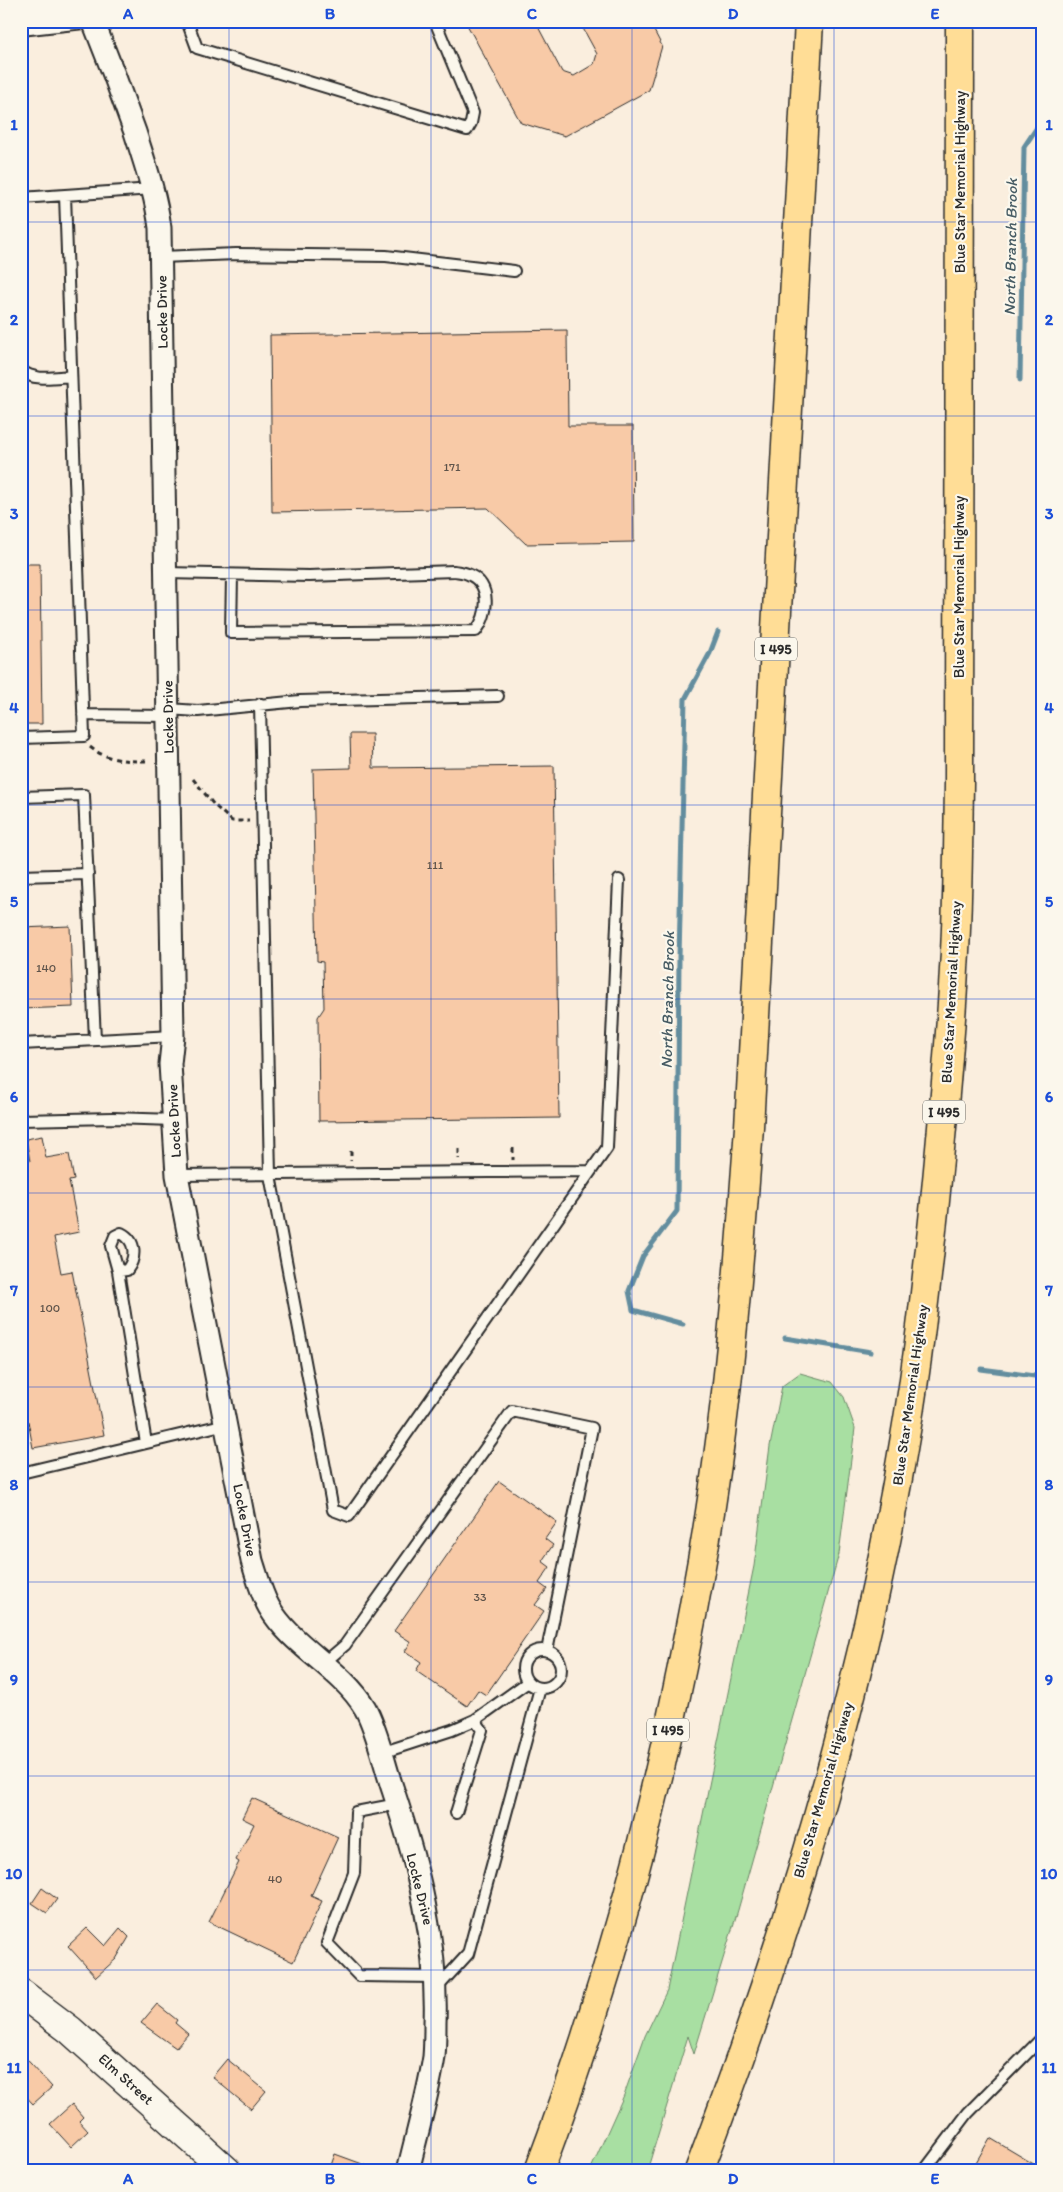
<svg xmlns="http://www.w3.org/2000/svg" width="1063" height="2192" viewBox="0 0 1063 2192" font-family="Itim,sans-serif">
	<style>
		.green { fill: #a8dfa2; stroke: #6a8566 }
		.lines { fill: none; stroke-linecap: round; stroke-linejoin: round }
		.stream { stroke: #638d9e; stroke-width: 5 }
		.building { fill: #f8caa7; stroke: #2b2b2b }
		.lane-casing { stroke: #2b2b2b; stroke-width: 14 }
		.street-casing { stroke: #2b2b2b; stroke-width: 25 }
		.secondary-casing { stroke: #2b2b2b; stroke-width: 31 }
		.highway-casing { stroke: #2b2b2b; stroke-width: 31 }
		.path { stroke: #2b2b2b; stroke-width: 3; stroke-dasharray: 5 4; stroke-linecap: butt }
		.lane { stroke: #fbf7ec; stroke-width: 10 }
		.street { stroke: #fbf7ec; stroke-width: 21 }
		.secondary { stroke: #fbf7ec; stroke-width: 28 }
		.highway { stroke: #ffdd96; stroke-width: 28 }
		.grid { fill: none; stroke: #1d4ed8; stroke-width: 1; stroke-opacity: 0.55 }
		.labels { text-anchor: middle; stroke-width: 4.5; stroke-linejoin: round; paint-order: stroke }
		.number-label { font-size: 12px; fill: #5e534a }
		.shield { fill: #fbf7ec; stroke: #696865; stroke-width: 1 }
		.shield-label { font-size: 14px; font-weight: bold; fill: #2b2b2b }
		.street-label { font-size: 15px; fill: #2b2b2b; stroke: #fbf7ec }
		.water-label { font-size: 16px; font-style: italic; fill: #475c64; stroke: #fbf7ec }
		.neatline { fill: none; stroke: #1d4ed8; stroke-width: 2 }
		.grid-label { font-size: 16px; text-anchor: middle; font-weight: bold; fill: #1d4ed8 }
	</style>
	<rect width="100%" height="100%" fill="#faeede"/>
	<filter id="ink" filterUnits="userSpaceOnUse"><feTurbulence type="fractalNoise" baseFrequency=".02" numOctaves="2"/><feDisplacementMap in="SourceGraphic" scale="10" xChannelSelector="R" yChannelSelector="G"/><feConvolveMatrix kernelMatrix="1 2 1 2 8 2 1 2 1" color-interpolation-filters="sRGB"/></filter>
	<g filter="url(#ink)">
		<!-- green -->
		<path class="green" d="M800,1373L832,1382L844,1397L855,1428L839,1554L738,1910L694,2054L688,2036L647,2171H590L624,2095L645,2036L667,1990L754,1566L770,1446L782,1386Z"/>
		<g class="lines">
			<!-- stream -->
			<path class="stream" d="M1020,380L1024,147L1042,120
				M683,1324L633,1310L629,1291L643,1256L677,1211L679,958L685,699L710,653L718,632
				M785,1338L871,1352
				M981,1369L1042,1377"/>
		</g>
		<!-- building -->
		<path class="building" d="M465,21H535L562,72L574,76L594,64L597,54L579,21H649L662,46L649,90L565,136L521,123Z
			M567,330L568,426H633L634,542L526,544L488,508L272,512L270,335Z
			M21,564H40L42,724H21Z
			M350,734H372L373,768L554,766L559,1118L319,1121L318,1017L324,1008L323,962L317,961L313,769L351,768Z
			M70,926L73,1007L21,1009V928Z
			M42,1136L46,1158L69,1154L74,1180L69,1181L79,1232L54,1237L61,1273L72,1271L104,1435L33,1448L28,1421L21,1423V1163L30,1161L26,1139Z
			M499,1481L557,1522L545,1539L553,1545L542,1561L550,1567L539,1583L547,1589L535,1605L544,1611L486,1695L478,1690L467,1706L416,1671L421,1662L405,1651L411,1642L394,1631Z
			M252,1798L338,1837L311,1896L322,1901L293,1962L209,1922L239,1862L236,1860L254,1824L242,1818Z
			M42,1888L57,1899L47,1913L32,1903Z
			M87,1928L105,1946L120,1928L129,1937L116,1959L96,1977L68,1946Z
			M157,2004L177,2020L175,2023L188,2034L176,2048L141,2023Z
			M21,2053L52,2087L33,2104L21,2091Z
			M227,2059L266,2091L251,2109L212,2077Z
			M72,2104L83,2117L79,2121L88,2131L71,2147L50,2124Z
			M990,2138L1042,2169V2171H971Z
			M335,2154L376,2169V2171H329Z"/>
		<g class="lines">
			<!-- lane casing -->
			<g class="lane-casing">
				<path id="lane" d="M187,21L197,48L467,130L471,123L473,113L435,21
					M21,30L93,22
					M21,198L153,189
					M161,257L236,254L386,256L514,271
					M21,370C34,382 55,377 71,376
					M166,573L309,576L454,571C459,572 465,572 470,575C492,585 488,615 476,631L231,633L232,575
					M260,704L270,1175L333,1510L349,1516L607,1148L619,880
					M168,709L198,711L300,701L498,696
					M83,715L168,716
					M21,738L84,736L65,195
					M21,797L84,795L95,1040
					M21,876L88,874
					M21,1044L173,1036
					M21,1120L113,1118L174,1120
					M177,1175L590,1171
					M118,1271L127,1270C136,1258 137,1241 121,1233L115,1236L111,1246L118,1271L146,1443
					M21,1473L226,1424
					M523 1669a19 19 0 1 1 38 0a19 19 0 1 1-38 0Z
					M324,1663L345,1645L512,1411L592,1428L547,1651
					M381,1753L452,1730L475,1720L528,1682
					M398,1804L356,1812L354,1873L327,1943L359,1976L435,1977
					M456,1813L482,1730L475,1720
					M436,1989L468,1954L540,1688
					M924,2171L968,2113L1042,2038"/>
			</g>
			<!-- street casing -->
			<g class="street-casing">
				<path id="street" d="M93,21C108,58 122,95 135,132C145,164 156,195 160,228L173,1036L170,1064L177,1175L252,1561C257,1576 261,1593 269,1607C292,1647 341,1668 365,1708C377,1729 385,1767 393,1790C418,1866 438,1943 435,2023C435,2034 435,2046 434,2057C428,2095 417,2133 408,2171"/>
			</g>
			<!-- secondary casing -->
			<g class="secondary-casing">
				<path id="secondary" d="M21,1993L70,2030L227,2171"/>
			</g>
			<!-- highway casing -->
			<g class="highway-casing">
				<path id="highway" d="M539,2171C615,1970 668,1760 704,1549C728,1409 739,1268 749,1127L809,21
					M699,2171C789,1934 864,1688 905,1437C918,1362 926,1286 934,1211C942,1130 950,1050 954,969C958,908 958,846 959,784L960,21"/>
			</g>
			<!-- path -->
			<path class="path" d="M90,747C107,761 128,761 150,761
				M193,779L214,805L232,821H249
				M513,1148V1160
				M459,1149V1159
				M351,1151V1161"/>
			<!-- lane -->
			<use href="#lane" class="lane"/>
			<!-- street -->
			<use href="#street" class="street"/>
			<!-- secondary -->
			<use href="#secondary" class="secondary"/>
			<!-- highway -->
			<use href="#highway" class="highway"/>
		</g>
	</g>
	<!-- grid -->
	<path class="grid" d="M229,21V2171M431,21V2171M632,21V2171M834,21V2171M21,222H1042M21,416H1042M21,610H1042M21,805H1042M21,999H1042M21,1193H1042M21,1387H1042M21,1582H1042M21,1776H1042M21,1970H1042"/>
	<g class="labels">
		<!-- number labels -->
		<g class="number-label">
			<text x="452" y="471">171</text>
			<text x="435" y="869">111</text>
			<text x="46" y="972">140</text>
			<text x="50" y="1312">100</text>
			<text x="480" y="1601">33</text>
			<text x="275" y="1883">40</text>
		</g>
		<!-- shield labels -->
		<g class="shield">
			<rect x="755" y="637.5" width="42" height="23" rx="4"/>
			<rect x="923" y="1100.5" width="42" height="23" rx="4"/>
			<rect x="647" y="1718.5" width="42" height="23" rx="4"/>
		</g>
		<g class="shield-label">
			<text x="776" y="654">I 495</text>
			<text x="944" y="1117">I 495</text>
			<text x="668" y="1735">I 495</text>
		</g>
		<!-- street labels -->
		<g class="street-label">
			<text transform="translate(960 182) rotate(-90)" y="5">Blue Star Memorial Highway</text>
			<text transform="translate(162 312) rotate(-91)" y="5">Locke Drive</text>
			<text transform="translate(959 587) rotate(-90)" y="5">Blue Star Memorial Highway</text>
			<text transform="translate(168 717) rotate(-91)" y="5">Locke Drive</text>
			<text transform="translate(951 992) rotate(-87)" y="5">Blue Star Memorial Highway</text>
			<text transform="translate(174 1121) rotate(-93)" y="5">Locke Drive</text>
			<text transform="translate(910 1395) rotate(-82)" y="5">Blue Star Memorial Highway</text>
			<text transform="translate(245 1520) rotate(79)" y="5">Locke Drive</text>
			<text transform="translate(823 1790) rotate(-74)" y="5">Blue Star Memorial Highway</text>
			<text transform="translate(420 1889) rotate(76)" y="5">Locke Drive</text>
			<text transform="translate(126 2079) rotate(42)" y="5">Elm Street</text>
		</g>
		<!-- water labels -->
		<g class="water-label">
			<text transform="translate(1010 247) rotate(-89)" y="6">North Branch Brook</text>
			<text transform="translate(667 1000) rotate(-89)" y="6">North Branch Brook</text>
		</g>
	</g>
	<!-- margin -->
	<rect width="1063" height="2192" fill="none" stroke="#fbf7ec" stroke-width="55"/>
	<rect x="28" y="28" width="1008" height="2136" class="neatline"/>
	<g class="grid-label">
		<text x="128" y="19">A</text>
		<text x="330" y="19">B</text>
		<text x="532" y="19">C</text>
		<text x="733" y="19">D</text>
		<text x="935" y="19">E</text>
		<text x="14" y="130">1</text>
		<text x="1049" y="130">1</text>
		<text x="14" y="325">2</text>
		<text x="1049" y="325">2</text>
		<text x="14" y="519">3</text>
		<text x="1049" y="519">3</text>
		<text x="14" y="713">4</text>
		<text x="1049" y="713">4</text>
		<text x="14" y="907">5</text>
		<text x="1049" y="907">5</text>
		<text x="14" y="1102">6</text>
		<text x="1049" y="1102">6</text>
		<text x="14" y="1296">7</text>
		<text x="1049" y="1296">7</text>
		<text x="14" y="1490">8</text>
		<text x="1049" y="1490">8</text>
		<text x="14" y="1685">9</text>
		<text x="1049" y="1685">9</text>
		<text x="14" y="1879">10</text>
		<text x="1049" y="1879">10</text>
		<text x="14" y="2073">11</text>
		<text x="1049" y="2073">11</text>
		<text x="128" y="2184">A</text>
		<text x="330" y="2184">B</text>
		<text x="532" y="2184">C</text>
		<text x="733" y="2184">D</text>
		<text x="935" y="2184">E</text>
	</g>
</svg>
